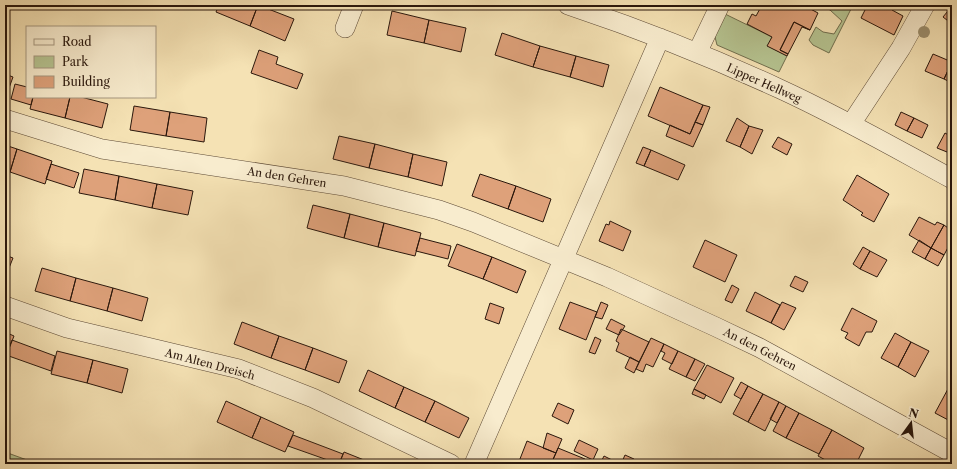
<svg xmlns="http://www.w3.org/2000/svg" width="957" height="469" viewBox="0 0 957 469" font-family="'Libre Caslon Text',serif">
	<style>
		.green { fill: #b6c491; stroke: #706e4e }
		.building { fill: #dea17a; stroke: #2a170c }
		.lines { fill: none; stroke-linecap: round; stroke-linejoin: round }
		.minor-casing { stroke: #5d4a36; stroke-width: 20 }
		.minor { stroke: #f8ecce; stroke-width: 19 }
		.tree { fill: #9c8f6e }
		.labels { text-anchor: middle; stroke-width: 3; stroke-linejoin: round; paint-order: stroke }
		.street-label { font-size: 11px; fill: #2a170c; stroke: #f8ecce }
	</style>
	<rect width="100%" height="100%" fill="#f5e2b4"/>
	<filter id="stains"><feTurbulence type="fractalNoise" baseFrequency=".005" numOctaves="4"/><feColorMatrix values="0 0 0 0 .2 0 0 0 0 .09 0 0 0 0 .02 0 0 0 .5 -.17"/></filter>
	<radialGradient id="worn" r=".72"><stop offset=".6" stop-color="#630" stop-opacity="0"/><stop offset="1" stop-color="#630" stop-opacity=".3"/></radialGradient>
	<!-- green -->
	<path class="green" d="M820,5H853L829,53L813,45L809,40L816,27L823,32L834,34L842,21L830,10Z
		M723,13L772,37L768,46L787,56L779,72L717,45L714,33Z
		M5,452L38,464H5Z"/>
	<!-- building -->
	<path class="building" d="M219,5H258L250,26L216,12Z
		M258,5L294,19L285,41L250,26Z
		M762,5H803L818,13L810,30L794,22L780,50L788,54L787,56L767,46L772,37L747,24L752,14L756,16Z
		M862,5H889L894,7L892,10L903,16L894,35L861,18L866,8Z
		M952,6V24L943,17Z
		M392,11L429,20L424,43L387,35Z
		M429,20L466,28L461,52L424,43Z
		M794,22L810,30L802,27L788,54L780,50Z
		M502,33L540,46L533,67L495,55Z
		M540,46L576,56L570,77L533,67Z
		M259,50L278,57L276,64L303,74L297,89L251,73Z
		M933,54L952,62L944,79L925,71Z
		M576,56L609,65L603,87L570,77Z
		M952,62V83L944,79Z
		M5,74L13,77L5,99Z
		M15,84L27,87V97H33L31,105L11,99Z
		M660,87L703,105L690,134L648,116Z
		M33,97H70L65,118L30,109Z
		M70,97H81L108,104L102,128L65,118Z
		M703,105L710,107L703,125L695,122Z
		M134,106L170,112L166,136L130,130Z
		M170,112L207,118L204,142L166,136Z
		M901,112L914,118L907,131L895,125Z
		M737,118L749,126L740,147L726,141Z
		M914,118L928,125L922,138L907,131Z
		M695,122L703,125L693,147L666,136L670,125L690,134Z
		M749,126L763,130L752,154L740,147Z
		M945,133L952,137V154L937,148Z
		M339,136L375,144L369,168L333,159Z
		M778,137L792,144L787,155L772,147Z
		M375,144L413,154L408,177L369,168Z
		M5,145L17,149L10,172L5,171Z
		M643,147L651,150L644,166L636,163Z
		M17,149L52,161L45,184L10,172Z
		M651,150L685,165L678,180L644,166Z
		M413,154L447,162L442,186L408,177Z
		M51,164L79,173L74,188L46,179Z
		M84,169L119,176L115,200L79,193Z
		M480,174L516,186L508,209L472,196Z
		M857,175L889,194L874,222L861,215L863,213L843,200Z
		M119,176L157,184L152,208L115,200Z
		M157,184L193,191L188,215L152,208Z
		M516,186L551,199L543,222L508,209Z
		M313,205L350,214L344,238L307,228Z
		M350,214L384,223L378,247L344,238Z
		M919,217L935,225L937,222L944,225L931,248L909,235Z
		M610,221L631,231L623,251L599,241L606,224L609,225Z
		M384,223L421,233L415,256L378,247Z
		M944,225L948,228L949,225L952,227V240L944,255L931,248Z
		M420,238L451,246L448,259L416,251Z
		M705,240L737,255L725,282L693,267Z
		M919,240L931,248L925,259L912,252Z
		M457,244L492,257L483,279L448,266Z
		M863,247L870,251L860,269L853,264Z
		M931,248L944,255L938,266L925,259Z
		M870,251L887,260L877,277L860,269Z
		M5,255L13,258L5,278Z
		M492,257L526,271L517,293L483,279Z
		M42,268L76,278L70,301L35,291Z
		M795,276L808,282L803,292L790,286Z
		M76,278L113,288L107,311L70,301Z
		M732,285L739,289L732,303L725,300Z
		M113,288L148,298L142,321L107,311Z
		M755,292L780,305L771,323L746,311Z
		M570,302L597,312L586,340L559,329Z
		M601,302L608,305L602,319L595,317Z
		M782,302L796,308L784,330L771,323Z
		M490,303L504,308L499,324L485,319Z
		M852,308L877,321L872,332H866L859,346L845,338L848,333L841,330Z
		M611,319L625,326L619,335L606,329Z
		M242,322L279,336L271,358L234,344Z
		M621,329L649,342L639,362L616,351L619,343L616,341Z
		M5,332L14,336L5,359Z
		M895,333L911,342L898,367L881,358Z
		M279,336L313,348L305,370L271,358Z
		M595,337L601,340L595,354L589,352Z
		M651,338L664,344L653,367L646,364L643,372L636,369Z
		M12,340L55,356L51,371L6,355Z
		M911,342L929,351L915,377L898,367Z
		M664,344L678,351L672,364L662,359L665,353L661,351Z
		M313,348L347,361L339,383L305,370Z
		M57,351L93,360L87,383L51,374Z
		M678,351L695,359L686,377L669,369Z
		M630,357L639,362L634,373L625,368Z
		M695,359L705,364L695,381L686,377Z
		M93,360L128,369L122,393L87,383Z
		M707,365L734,378L721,403L694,389Z
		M368,370L404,387L395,408L359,391Z
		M741,382L748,386L741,399L734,395Z
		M748,386L763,394L748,422L733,414Z
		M404,387L435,401L425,422L395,408Z
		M949,387L952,388V422L935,413Z
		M694,389L706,395L704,399L692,394Z
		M763,394L779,402L765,431L748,422Z
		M226,401L261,417L252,438L217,422Z
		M435,401L469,418L459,438L425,422Z
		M779,402L786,406L777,423L770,419Z
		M558,403L574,410L568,424L552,416Z
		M786,406L799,413L786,438L773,431Z
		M799,413L832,430L819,454L786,438Z
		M261,417L294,432L285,452L252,438Z
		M832,430L864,448L856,464H833L818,456Z
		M547,433L562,439L556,453L543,448Z
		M293,435L343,454L339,464L288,446Z
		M579,440L598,449L593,460L574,451Z
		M527,441L556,453L551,464H518Z
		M558,448L585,459L583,464H551Z
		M344,452L374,464H339Z
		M625,455L634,459L632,464H621Z
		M604,456L620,464H600Z"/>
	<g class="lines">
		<!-- minor casing -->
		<g class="minor-casing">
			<path id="minor" d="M568,5C640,29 711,57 780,89C839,116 895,148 952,179
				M345,28L354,5
				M697,53L720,5
				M5,119L102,149L344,186L439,210L473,222L607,277L716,327L760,348L952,453
				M851,124L901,48L925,5
				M5,306L67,328L239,369L313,398L451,464
				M474,464L660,38"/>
		</g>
		<!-- minor -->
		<use href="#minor" class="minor"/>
	</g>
	<!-- trees -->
	<circle class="tree" cx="924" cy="32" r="6"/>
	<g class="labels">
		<!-- street labels -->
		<g class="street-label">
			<text transform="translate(764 83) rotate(24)" y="4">Lipper Hellweg</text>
			<text transform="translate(287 177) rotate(9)" y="4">An den Gehren</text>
			<text transform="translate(760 349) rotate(27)" y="4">An den Gehren</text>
			<text transform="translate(210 364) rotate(15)" y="4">Am Alten Dreisch</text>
		</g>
	</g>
	<!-- margin -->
	<rect width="957" height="469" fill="none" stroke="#f5e2b4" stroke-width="20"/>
	<rect x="6" y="6" width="945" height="457" fill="none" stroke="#2a170c" stroke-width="2"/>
	<rect x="10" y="10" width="937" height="449" fill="none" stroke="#2a170c"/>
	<!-- legend -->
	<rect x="26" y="26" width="130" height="72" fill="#f8ecce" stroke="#a69780"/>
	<rect x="34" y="39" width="20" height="6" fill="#f8ecce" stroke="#a69780"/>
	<text x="62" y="46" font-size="12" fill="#2a170c">Road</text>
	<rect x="34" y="56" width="20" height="12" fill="#b6c491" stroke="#a69780"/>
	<text x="62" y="66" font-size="12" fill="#2a170c">Park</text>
	<rect x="34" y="76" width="20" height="12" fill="#dea17a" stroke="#a69780"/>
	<text x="62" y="86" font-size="12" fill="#2a170c">Building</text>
	<!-- north arrow -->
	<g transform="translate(911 423) rotate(15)" stroke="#f8ecce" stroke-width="3" paint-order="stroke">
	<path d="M0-3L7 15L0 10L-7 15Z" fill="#2a170c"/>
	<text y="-6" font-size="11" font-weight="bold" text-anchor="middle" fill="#2a170c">N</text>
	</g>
	<rect width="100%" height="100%" filter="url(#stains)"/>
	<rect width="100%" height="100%" fill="url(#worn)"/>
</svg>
